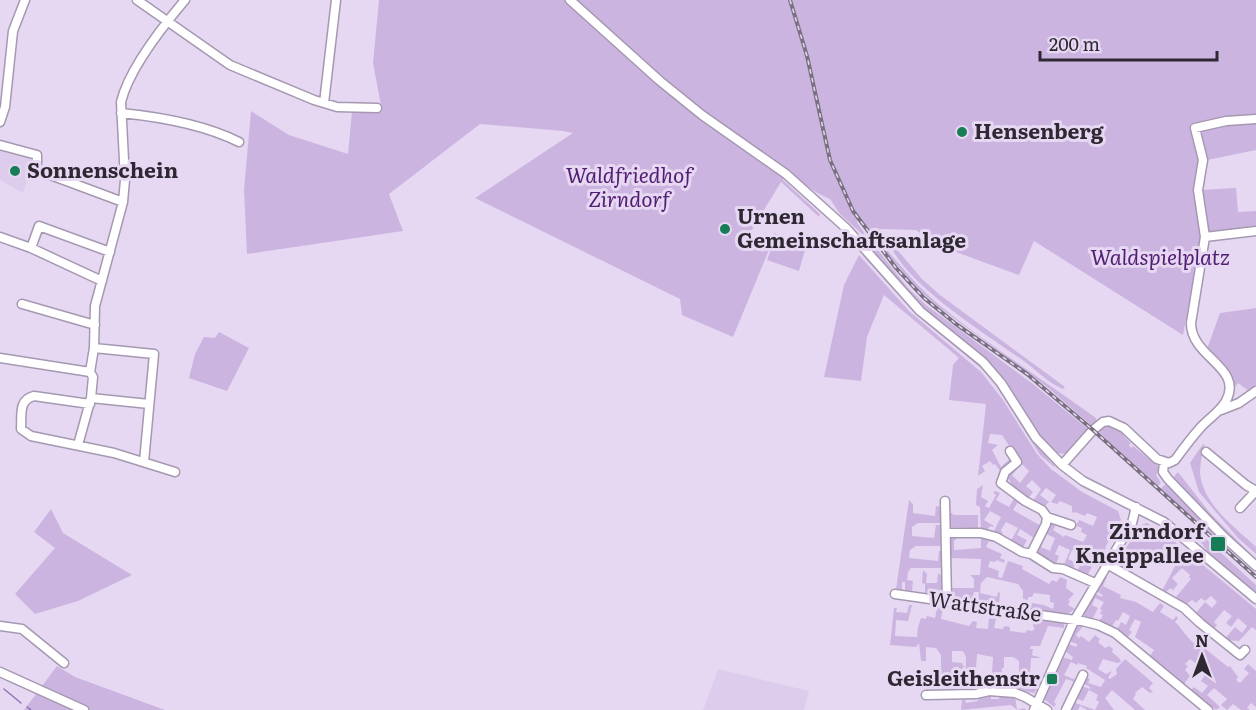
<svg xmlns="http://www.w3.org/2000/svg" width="1256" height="710" viewBox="0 0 1256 710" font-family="Literata,serif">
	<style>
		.built { fill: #decced }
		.green { fill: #ccb4e0 }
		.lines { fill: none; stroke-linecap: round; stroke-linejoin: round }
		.stream { stroke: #9770b4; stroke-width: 1.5 }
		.minor-casing { stroke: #a598b1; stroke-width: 11 }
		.minor { stroke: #fff; stroke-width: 8 }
		.rail-casing { stroke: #797080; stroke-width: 4 }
		.rail { stroke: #e6d8f2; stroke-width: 1.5; stroke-dasharray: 4.5; stroke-linecap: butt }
		.poi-dot { fill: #167d57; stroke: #e6d8f2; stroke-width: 2 }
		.labels { text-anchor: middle; stroke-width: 6; stroke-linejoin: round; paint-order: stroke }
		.poi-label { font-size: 21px; font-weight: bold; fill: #2e2832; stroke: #e6d8f2; text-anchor: start }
		.park-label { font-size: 21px; font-style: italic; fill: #521e72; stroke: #e6d8f2 }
		.street-label { font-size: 21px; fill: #2e2832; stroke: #e6d8f2 }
	</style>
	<rect width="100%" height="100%" fill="#e6d8f2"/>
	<!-- built -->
	<path class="built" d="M0,150L30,157L34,161L23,193L0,180Z
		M718,669L809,691L804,710H703Z"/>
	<!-- green -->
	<path class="green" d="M379,0H1256V150L1207,160L1201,190L1236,188L1238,212L1256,211V230L1202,236L1183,335L1034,241L1019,275L934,244L916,230L881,229L869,231L860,219L857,222L865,234L863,235L840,214L830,199C816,194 802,182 789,172L783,180L820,214L819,217L781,182L745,241L763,252L773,234L776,233L733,337L682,315L680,299L475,198L573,133L563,131L480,124L389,194L403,231L247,254L244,190L251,111L289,135L348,154L352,111H382L373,63Z
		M854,230L863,237L867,236L907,287L926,305L1033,384L1089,430L1067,454L1056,453L1041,437L1001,377L976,351L923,308Z
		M877,232L882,238L879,242L881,243C899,264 917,286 938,304C988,345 1044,380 1096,418L1097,422L1092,426L1047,387L936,305L914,286L871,234Z
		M777,234L807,243L799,271L767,260Z
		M888,239L922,279L940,295L1065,387L1063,389C1050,384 1037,371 1025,362C988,335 901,283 888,239Z
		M859,255L909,311L981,372L1003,400L1037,454L1051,469L1082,492L1118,511L1121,520L1106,546L1103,559L1095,556L1094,558L1088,556L1085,564L1092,567L1087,576L1077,572L1083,559L1080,557L1081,554L1072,550L1068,559L1076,563L1072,571L1063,567L1070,550L1059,545L1055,554L1059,556L1056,564L1042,557L1035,551L1041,538L1044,540L1041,547L1050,551L1055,538L1044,533L1049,523L1058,521L1053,530L1064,537L1065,535L1083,542L1087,535L1081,532L1082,528L1076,526L1079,520L1093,526L1097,517L1087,513L1085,516L1075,512L1074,513L1072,512V506L1060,501L1057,504L1051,502L1056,495L1046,488L1040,495L1049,502L1044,507L1033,501L1041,489L1032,480L1026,486L1033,492L1028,499L1014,489L1006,474L1016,466L1018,468L1012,475L1020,483L1029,471L1020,462L1002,435L990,434L988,443L998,445L992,450L1001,467L1012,457L1014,459L1001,472L995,464L993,465L990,461L982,466L985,471L978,476L986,404L949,400L953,365L959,358L884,295L867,337L861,381L824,377L844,285Z
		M862,255L979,363C1008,395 1025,435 1055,466L1054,467L1040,455L995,384L983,370L915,313Z
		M1256,308V385L1249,391L1238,383L1235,387C1232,370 1220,360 1207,349L1220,313Z
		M219,332L249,348L227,391L189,378L195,354L204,337L215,338Z
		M1112,424L1122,431L1124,436L1131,443L1129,445L1131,448L1133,446L1160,468L1156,475L1161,483L1157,487L1097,430Z
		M1203,444L1205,445L1203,448C1202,456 1200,465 1200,472C1202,504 1235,527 1256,547V554L1238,538L1199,492L1190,463Z
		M1178,472L1210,513L1256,559V565L1171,480Z
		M1168,482L1256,568V572L1160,489Z
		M983,485L981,497L988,501L985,506L989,508L996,495L993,492L995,491L1000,493L996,500L1009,507L1015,497L1024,503L1023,505L1017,503L1013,510L1041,526L1034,538L1020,529L1017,535L1027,540L1022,549L1010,542L1018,528L1006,522L1001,530L1005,540L992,535L1001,517L990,511L984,520L994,526L993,527L990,526L986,532H981L980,507L976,505L977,489Z
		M909,500L913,504V513L935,516L936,506L941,507L940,523H918L912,527V536L934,538L936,525H940L941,546H916L910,550L909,558L938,561L939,551H941V568H911L908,572L907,580L913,581L912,591L905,590V582H902V590L896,589Z
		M51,509L63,533L132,575L78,601L35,614L15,594L55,548L34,532Z
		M948,513H952L953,515H978V528L950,527Z
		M1147,523L1182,547L1181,549L1184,552L1186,551L1256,609V630L1252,627L1239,641L1224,640L1235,627L1242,633L1247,626L1238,618L1231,627L1226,623L1232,616L1224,610L1214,622L1217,625L1213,630L1195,614L1205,602L1212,608L1217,602L1211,596L1205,601L1201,598L1196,603L1192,600L1185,605L1175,598L1191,579L1189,577L1190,575L1182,568L1172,578L1178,584L1173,590L1170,588L1165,593L1162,591L1177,562L1158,549L1138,554L1132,567L1125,564L1122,569L1115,565L1141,525Z
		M981,535L995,538L993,542L989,541L986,547L1002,554L1000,558L1005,560L1004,563L997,560L995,562L990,561L988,567L999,571L998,577L1002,578L1008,561L1023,566L1022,569L1049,584L1052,580L1057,582L1060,577L1067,580L1066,588L1074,594L1068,600L1070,601L1068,605L1075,609C1065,619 1043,611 1030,610L1032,603L1044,605L1053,609L1054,603L1050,602V595L1034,593L1032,597H1028V600L1023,599V591L1018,584L987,577L981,583L980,593L997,597L998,592L1000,593L999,605L978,602L979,592H974L972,602L953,596L951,588H974V579L970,575H980L981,559L950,558V536H956V540H954V550L981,548Z
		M1204,537L1256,585V593L1209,553L1200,541Z
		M923,570L927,574L926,583H937L938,573L942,576L941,594H925V584L922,583Z
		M1105,576L1107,577L1103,586L1121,595L1120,598L1136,602L1153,612L1160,603L1164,606L1160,612L1173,620L1176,616L1178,618L1175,622C1184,630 1190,645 1203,647L1228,667L1230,666L1238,677L1236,680L1240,683L1249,673L1244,669L1248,664L1256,671V707L1251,703L1247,708L1250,710H1241L1233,704L1227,710L1221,705L1227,699L1214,688L1207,695L1220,707L1216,710L1191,690L1194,687L1202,693L1208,686L1201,681L1207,672L1203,669L1200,672L1197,669L1199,666L1190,659L1185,664L1188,666L1185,670L1190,676L1184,684L1150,656L1154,650L1135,637L1141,622L1135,619L1129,630L1132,632L1127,638L1117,630L1121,622L1126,625L1130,616L1123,612L1118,621L1116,620L1111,628L1099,622L1103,615L1100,614L1102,610L1100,609L1104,602L1095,598L1092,605L1098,608L1092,620L1084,616L1083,613L1094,593L1102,597L1103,595L1096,591Z
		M935,604L943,606L941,619L969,626L973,621L977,622L976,628L988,629L989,618L993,619L994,613L996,619L994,628L1003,629L1004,626L1010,627V631L1025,633L1027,630L1032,631L1035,629L1033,626L1034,619L1064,623V628L1048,626L1040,646H1031L1030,649H1033L1032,655L1042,658H1031L1030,675L1020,674V686L1037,689L1034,693L1013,689L1014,676L1019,672V661L1013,657H1004V668H1002L1001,682L998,683V686H1002L1001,689L991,688L993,657L977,654L975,683L985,684L984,687L965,685L966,657L963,651H952V662L962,663L964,667L961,670H951V681L961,682L963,685L941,684V655L936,648L926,647V661H921L919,643L916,647L890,645L894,608H897L896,612L907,613L909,605H912L908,621L896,620L895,636L917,637L918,627L921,618L926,619L927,616L935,618L937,609H934Z
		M1081,625H1084L1076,635L1079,638L1081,636L1089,642L1095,635L1100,639L1098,642L1105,648L1109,646L1113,649L1112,652L1120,659L1121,662L1117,663L1103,659L1098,669L1106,674L1112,671L1108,678L1110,679L1117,674L1116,669L1125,659L1153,683L1149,688L1153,692L1150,693L1142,687L1135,693L1136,694L1133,699L1145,710H1135L1112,690L1105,698L1114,710H1087L1080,706L1078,710H1069L1073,702L1095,710L1099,702L1096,700L1098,695L1089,690L1083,701L1075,698L1082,686L1090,689V687L1082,683L1085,677L1090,679L1088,683L1101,687L1105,680L1086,668L1087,666L1078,663L1077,665L1071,662L1064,675L1078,681L1073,687L1075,682L1066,679L1054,702L1056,704L1054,707L1044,699L1062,657L1072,660L1073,657L1065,651L1068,644L1077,647V644L1069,641L1076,627Z
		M57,666L75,677L165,710H24Z
		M991,694V699H999L1000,696H1006L1007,698L1015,696L1017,710L1025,708V710H1017L1011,705L961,710L962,700H965L966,703L978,701V696Z"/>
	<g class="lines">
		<!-- stream -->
		<path class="stream" d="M4,689L21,703
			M27,707L31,710"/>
		<!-- minor casing -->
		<g class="minor-casing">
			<path id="minor" d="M137,0L230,65L314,100L337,107L377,108
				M570,0L660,81L702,115L786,174L846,228L920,311L983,362L1001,383L1036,438L1062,465L1083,481L1164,522L1256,599
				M324,103L336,0
				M121,113C161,117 203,124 239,142
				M0,122L5,107L13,31L25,0
				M0,145L37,155V170L123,202
				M0,237L31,248L102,281
				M1205,237L1256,231
				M31,248L39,226L110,252
				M22,304L95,325
				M94,348L154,354L144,462
				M0,358L90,372
				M91,398L149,404
				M90,404L34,396C18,400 22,415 21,429L31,436L114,453L175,472
				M1221,410L1239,403L1256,391
				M78,445L91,398L93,377L90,372L94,348L95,306L123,202L125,180L121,102C129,69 163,26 185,0
				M1010,451L1017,462L1005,472L1001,483L1025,501L1042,510L1047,517L1046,524L1031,554
				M1206,452L1246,485L1256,491
				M1164,463L1163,472L1168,479L1224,537L1256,566
				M1062,465L1093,430L1103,422L1109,421L1124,428L1157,459L1169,463L1175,460C1183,449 1191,438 1201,427C1209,418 1220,412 1226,401C1244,367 1191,358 1191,323L1205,237L1198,190L1203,160L1195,128L1226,121L1256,119
				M945,501L947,602
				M1240,508L1256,491
				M1047,517L1071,525
				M946,533H981L996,537L1022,552L1031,554L1053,568L1063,569L1095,583
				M1107,564L1184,608L1200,623L1240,655L1245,650
				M895,594L1082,621L1098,625L1115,633L1208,710
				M0,626L22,629L64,663
				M0,672L84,710
				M926,695L976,694L989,691L1015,693L1025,697L1047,710
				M1034,710L1074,621L1132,523L1136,507
				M1066,710L1083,675"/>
		</g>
		<!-- minor -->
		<use href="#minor" class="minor"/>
		<!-- rail casing -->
		<g class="rail-casing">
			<path id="rail" d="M790,0L807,56L830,160L853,211L896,268L924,298L956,324L1027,374L1093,430L1256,577"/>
		</g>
		<!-- rail -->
		<use href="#rail" class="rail"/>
	</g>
	<!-- markers -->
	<g class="poi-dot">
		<circle cx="962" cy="132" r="6"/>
		<circle cx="15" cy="171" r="6"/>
		<circle cx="725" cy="229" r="6"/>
		<rect x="1210" y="536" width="16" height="16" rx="3"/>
		<rect x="1046" y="673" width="12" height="12" rx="3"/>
	</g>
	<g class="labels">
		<!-- poi labels -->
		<g class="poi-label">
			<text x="974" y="139">Hensenberg</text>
			<text x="27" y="178">Sonnenschein</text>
			<text x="737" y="224">Urnen<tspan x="737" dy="24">Gemeinschaftsanlage</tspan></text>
			<text x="1204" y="539" text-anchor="end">Zirndorf<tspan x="1204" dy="24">Kneippallee</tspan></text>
			<text x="1040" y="686" text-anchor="end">Geisleithenstr</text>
		</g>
		<!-- park labels -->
		<g class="park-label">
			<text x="629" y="183">Waldfriedhof<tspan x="629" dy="24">Zirndorf</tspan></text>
			<text x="1160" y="265">Waldspielplatz</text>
		</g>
		<!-- street labels -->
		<g class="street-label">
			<text transform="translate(985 607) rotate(8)" y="7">Wattstraße</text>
		</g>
	</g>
	<!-- north arrow -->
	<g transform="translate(1202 656)" stroke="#e6d8f2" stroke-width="4.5" paint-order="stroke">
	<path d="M0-4.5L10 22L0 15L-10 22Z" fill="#2e2832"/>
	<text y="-9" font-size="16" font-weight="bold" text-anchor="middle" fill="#2e2832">N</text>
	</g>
	<!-- scale -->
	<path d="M1040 51v9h177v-9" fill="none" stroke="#2e2832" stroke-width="3"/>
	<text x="1049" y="51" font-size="18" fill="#2e2832" stroke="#e6d8f2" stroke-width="4.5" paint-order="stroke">200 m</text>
</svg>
